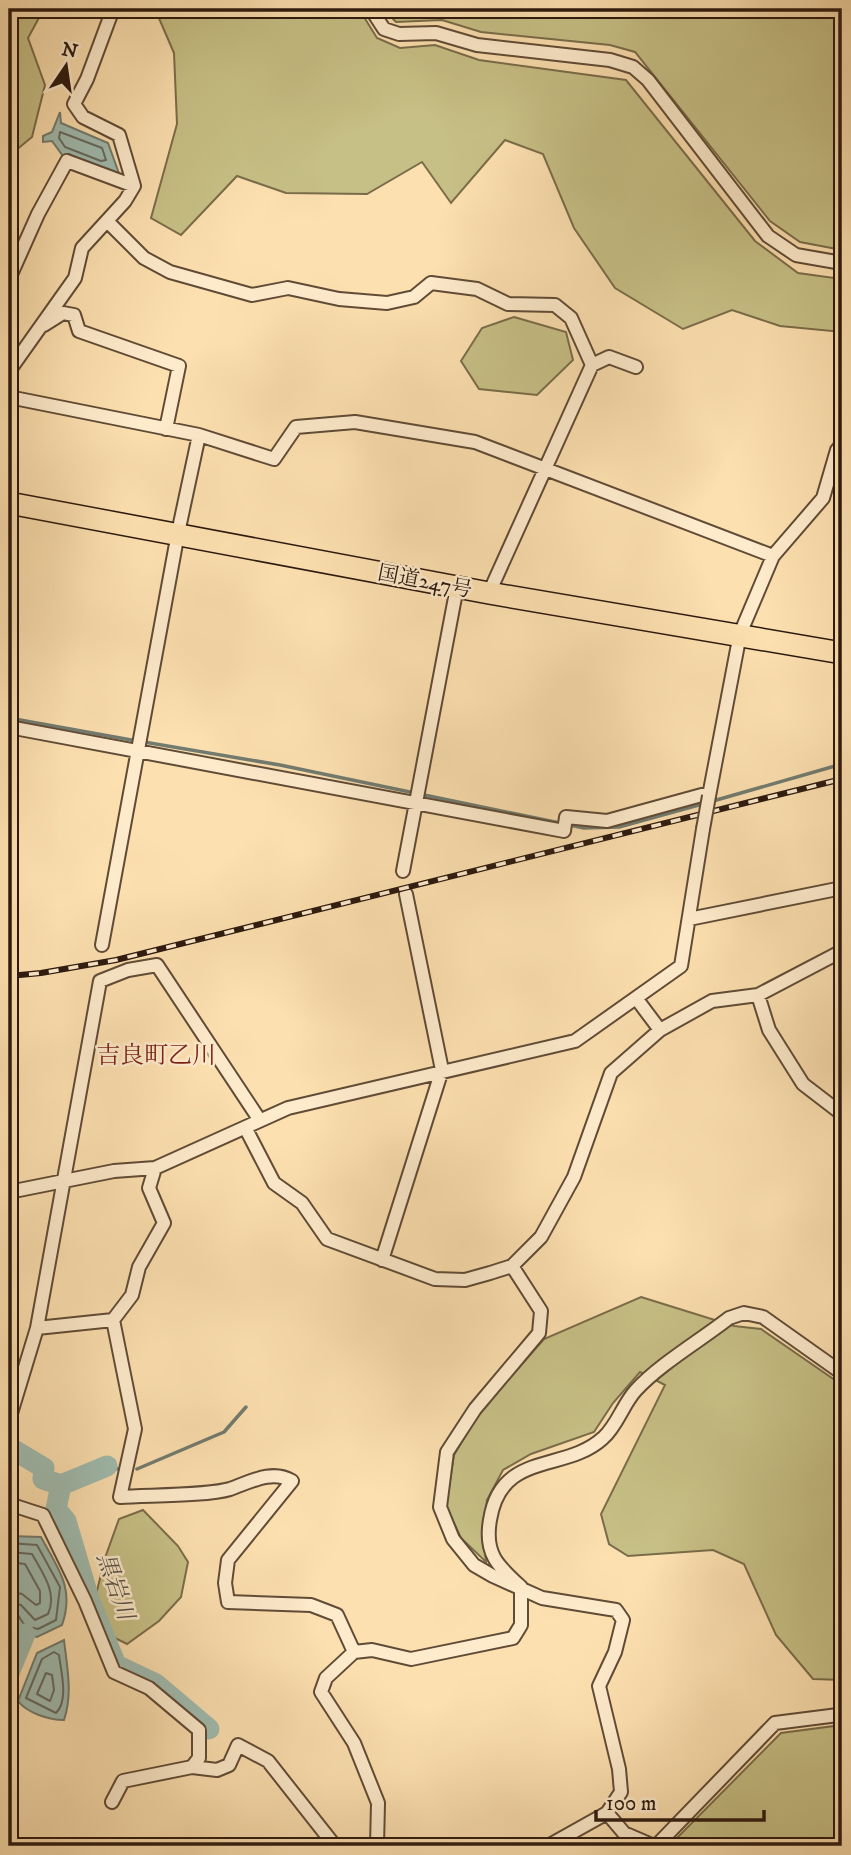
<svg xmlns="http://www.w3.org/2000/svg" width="851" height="1855" viewBox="0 0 851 1855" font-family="'IM FELL DW Pica','Noto Serif JP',serif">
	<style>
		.green { fill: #c7c086; stroke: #7a6c4a; stroke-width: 2 }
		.water { fill: #a0bcb0; stroke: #727b6f; stroke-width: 2 }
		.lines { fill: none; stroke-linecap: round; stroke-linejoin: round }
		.shore { stroke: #666a5f; stroke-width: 2 }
		.stream { stroke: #727b6f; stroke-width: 3.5 }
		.river { stroke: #a0bcb0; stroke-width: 21 }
		.minor-casing { stroke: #604b36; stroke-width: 16 }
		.trunk-casing { stroke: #2c190e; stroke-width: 24 }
		.minor { stroke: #feebcc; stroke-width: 12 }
		.trunk { stroke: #fde0b0; stroke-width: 21 }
		.rail-casing { stroke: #2c190e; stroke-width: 6 }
		.rail { stroke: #feebcc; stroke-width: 3.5; stroke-dasharray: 10; stroke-linecap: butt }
		.minor-bridge-casing { stroke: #604b36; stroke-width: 16; stroke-linecap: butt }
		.minor-bridge { stroke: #feebcc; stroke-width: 12 }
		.labels { text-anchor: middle; stroke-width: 5; stroke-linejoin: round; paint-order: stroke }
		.street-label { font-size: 21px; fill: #2c190e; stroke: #feebcc }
		.water-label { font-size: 23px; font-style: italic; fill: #555247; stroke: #feebcc }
		.quarter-label { font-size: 24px; fill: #7a1f14; stroke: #feebcc }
	</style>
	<rect width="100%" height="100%" fill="#fde0b0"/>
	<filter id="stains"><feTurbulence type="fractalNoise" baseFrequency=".00286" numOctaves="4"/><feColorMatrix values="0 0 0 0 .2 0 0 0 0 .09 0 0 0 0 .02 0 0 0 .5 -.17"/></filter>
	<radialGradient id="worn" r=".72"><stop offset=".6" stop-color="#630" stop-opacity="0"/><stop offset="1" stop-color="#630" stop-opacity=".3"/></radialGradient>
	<!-- green -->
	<path class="green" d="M9,9H37L41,14L28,38L45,85L32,137L9,156Z
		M155,9H359L377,38L400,48L435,45L479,60L626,80L755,241L798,273L842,279V332L780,326L732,310L683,329L615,288L574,228L543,154L505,140L451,203L422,162L367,194L286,193L237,176L181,235L151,218L177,124L174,53Z
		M383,9H842V250L800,242L770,221L635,52L610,45L481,32L442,20L396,22Z
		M514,317L566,332L573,360L537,395L479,389L461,361L482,328Z
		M641,1297L734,1326L761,1329L842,1385V1680L813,1679L776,1635L744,1564L713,1550L628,1556L609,1544L601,1514L665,1385L640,1372L613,1403L594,1432L531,1454L503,1470L487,1500L483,1531L486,1562L461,1538L446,1506L454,1455L478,1414L544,1339Z
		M143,1510L178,1546L188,1562L181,1597L159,1621L127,1644L105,1633L94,1603L105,1558L119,1519Z
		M842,1725V1846H669L781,1733Z"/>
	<!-- water -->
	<path class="water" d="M60,112L61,123L108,143L121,179L69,154L63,156L52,141L43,142V136L52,132Z
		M9,1536L41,1537C58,1569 75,1588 62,1625L37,1637L20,1633L9,1612Z
		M64,1640C67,1667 73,1693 64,1720C49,1720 27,1713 18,1701L37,1653Z"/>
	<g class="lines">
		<!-- shore -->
		<path class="shore" d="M60,132L102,148L106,160L101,161L65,147L59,138Z
			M9,1543L37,1545L60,1587L56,1620L38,1629L25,1626L16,1612L9,1610
			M9,1552L32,1554C42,1572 58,1593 48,1614L35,1620L21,1605L9,1602
			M9,1562L25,1564L40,1591V1603L36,1605L22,1594L9,1591
			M54,1652L59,1655C61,1672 69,1700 56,1713L26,1698L42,1659Z
			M46,1673L52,1675L54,1690L50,1701L37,1694Z"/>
		<!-- stream -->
		<path class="stream" d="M9,718L137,741
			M144,742L280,765L584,828L619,827L706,803
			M713,801L842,764
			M107,1466L122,1470
			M137,1469L224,1432L246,1407"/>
		<!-- river -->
		<path class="river" d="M9,1447L44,1468L43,1479L61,1485L56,1509L66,1521L89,1599L116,1665L156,1684L209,1729
			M61,1485L107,1466
			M9,1673L25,1634"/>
		<!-- minor casing -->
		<g class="minor-casing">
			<path id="minor" d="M371,9L384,29L399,34L436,33L477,45L610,60L633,67L648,80L768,236L796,255L842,263
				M108,222L144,258L170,272L252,295L288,288L339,299L387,303L414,297L431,283L477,289L508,304L555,305L571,318L592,365
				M9,279L38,214L67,161L134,186
				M44,325L63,313L74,315L79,331L179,366L166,429
				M9,371L75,278L82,248L125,201L134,186L119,135L83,117L74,104L87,79L113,9
				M9,397L199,435L274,459L296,427L355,422L475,442L773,556
				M489,593L592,365L609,357L636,367
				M9,727L564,831L566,817L607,821L709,793
				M709,796L740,634L773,556L823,498L837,450L842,444
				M403,871L457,587
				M689,919L842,888
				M102,945L178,533L199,435
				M758,995L769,1030L803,1084L842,1114
				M636,998L660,1030
				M246,1129L274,1183L302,1203L327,1239L435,1279L465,1280L490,1273L512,1266L541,1237L574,1177L611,1073L660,1030L712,1001L758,995L842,951
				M9,1192L114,1171L155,1168L288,1108L575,1041L681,966L703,829
				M382,1260L442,1070L406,894
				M512,1266L541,1311L539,1333L475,1409L447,1452L440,1507L453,1539L474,1565L493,1576L542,1598L616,1610L623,1620L615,1652L599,1686L619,1769L621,1792L607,1813L548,1846
				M113,1320L132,1295L139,1267L164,1223L149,1188L155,1168
				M37,1328L113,1320L135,1429L120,1497C147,1495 207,1496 230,1489C250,1482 272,1469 292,1481L228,1560L225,1583L228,1602L311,1605L337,1615L354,1652
				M9,1420L37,1328L100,981L128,970L157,965L259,1119
				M9,1504L43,1515L85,1601L114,1672L149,1688L199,1730V1758L192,1767L123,1781L112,1802
				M192,1767L217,1770L229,1765L238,1745L268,1761L335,1846
				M607,1813L624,1833L654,1846
				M377,1846L378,1803L354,1743L321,1692L326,1678L354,1652L372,1650L411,1659L513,1638L521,1625V1587C498,1566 484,1554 490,1520C501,1450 565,1473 603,1438C617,1426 623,1404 636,1390C660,1364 701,1340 729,1318L744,1313L763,1317L842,1373
				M656,1846L775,1723L838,1715L842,1711"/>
		</g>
		<!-- trunk casing -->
		<g class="trunk-casing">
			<path id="trunk" d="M9,503L489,593L842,653"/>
		</g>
		<!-- minor -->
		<use href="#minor" class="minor"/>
		<!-- trunk -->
		<use href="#trunk" class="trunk"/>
		<!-- rail casing -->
		<g class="rail-casing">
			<path id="rail" d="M9,976L41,973L116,960L842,779"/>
		</g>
		<!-- rail -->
		<use href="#rail" class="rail"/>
		<!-- minor-bridge casing -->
		<g class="minor-bridge-casing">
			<path id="minor-bridge" d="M703,829L709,796"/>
		</g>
		<!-- minor-bridge -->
		<use href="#minor-bridge" class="minor-bridge"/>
	</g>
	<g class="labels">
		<!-- street labels -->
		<g class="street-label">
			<text transform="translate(425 581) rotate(11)" y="7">国道247号</text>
		</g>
		<!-- water labels -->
		<g class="water-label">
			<text transform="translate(116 1586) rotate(71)" y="8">黒岩川</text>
		</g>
		<!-- quarter labels -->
		<g class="quarter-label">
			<text x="156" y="1063">吉良町乙川</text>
		</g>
	</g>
	<!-- margin -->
	<rect width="851" height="1855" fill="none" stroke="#fde0b0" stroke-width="35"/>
	<rect x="10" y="10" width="830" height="1834" fill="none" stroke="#2c190e" stroke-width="3.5"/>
	<rect x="18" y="18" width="816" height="1820" fill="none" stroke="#2c190e" stroke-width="2"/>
	<!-- north arrow -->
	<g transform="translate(66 66) rotate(13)" stroke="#feebcc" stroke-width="5" paint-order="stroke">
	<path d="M0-5L12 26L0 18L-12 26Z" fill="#2c190e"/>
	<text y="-10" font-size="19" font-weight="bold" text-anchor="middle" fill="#2c190e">N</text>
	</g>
	<!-- scale -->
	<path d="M596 1810v10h168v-10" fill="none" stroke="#2c190e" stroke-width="3.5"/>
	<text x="606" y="1810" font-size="21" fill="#2c190e" stroke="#feebcc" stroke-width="5" paint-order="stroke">100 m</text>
	<rect width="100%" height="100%" filter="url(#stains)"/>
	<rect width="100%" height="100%" fill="url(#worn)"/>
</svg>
